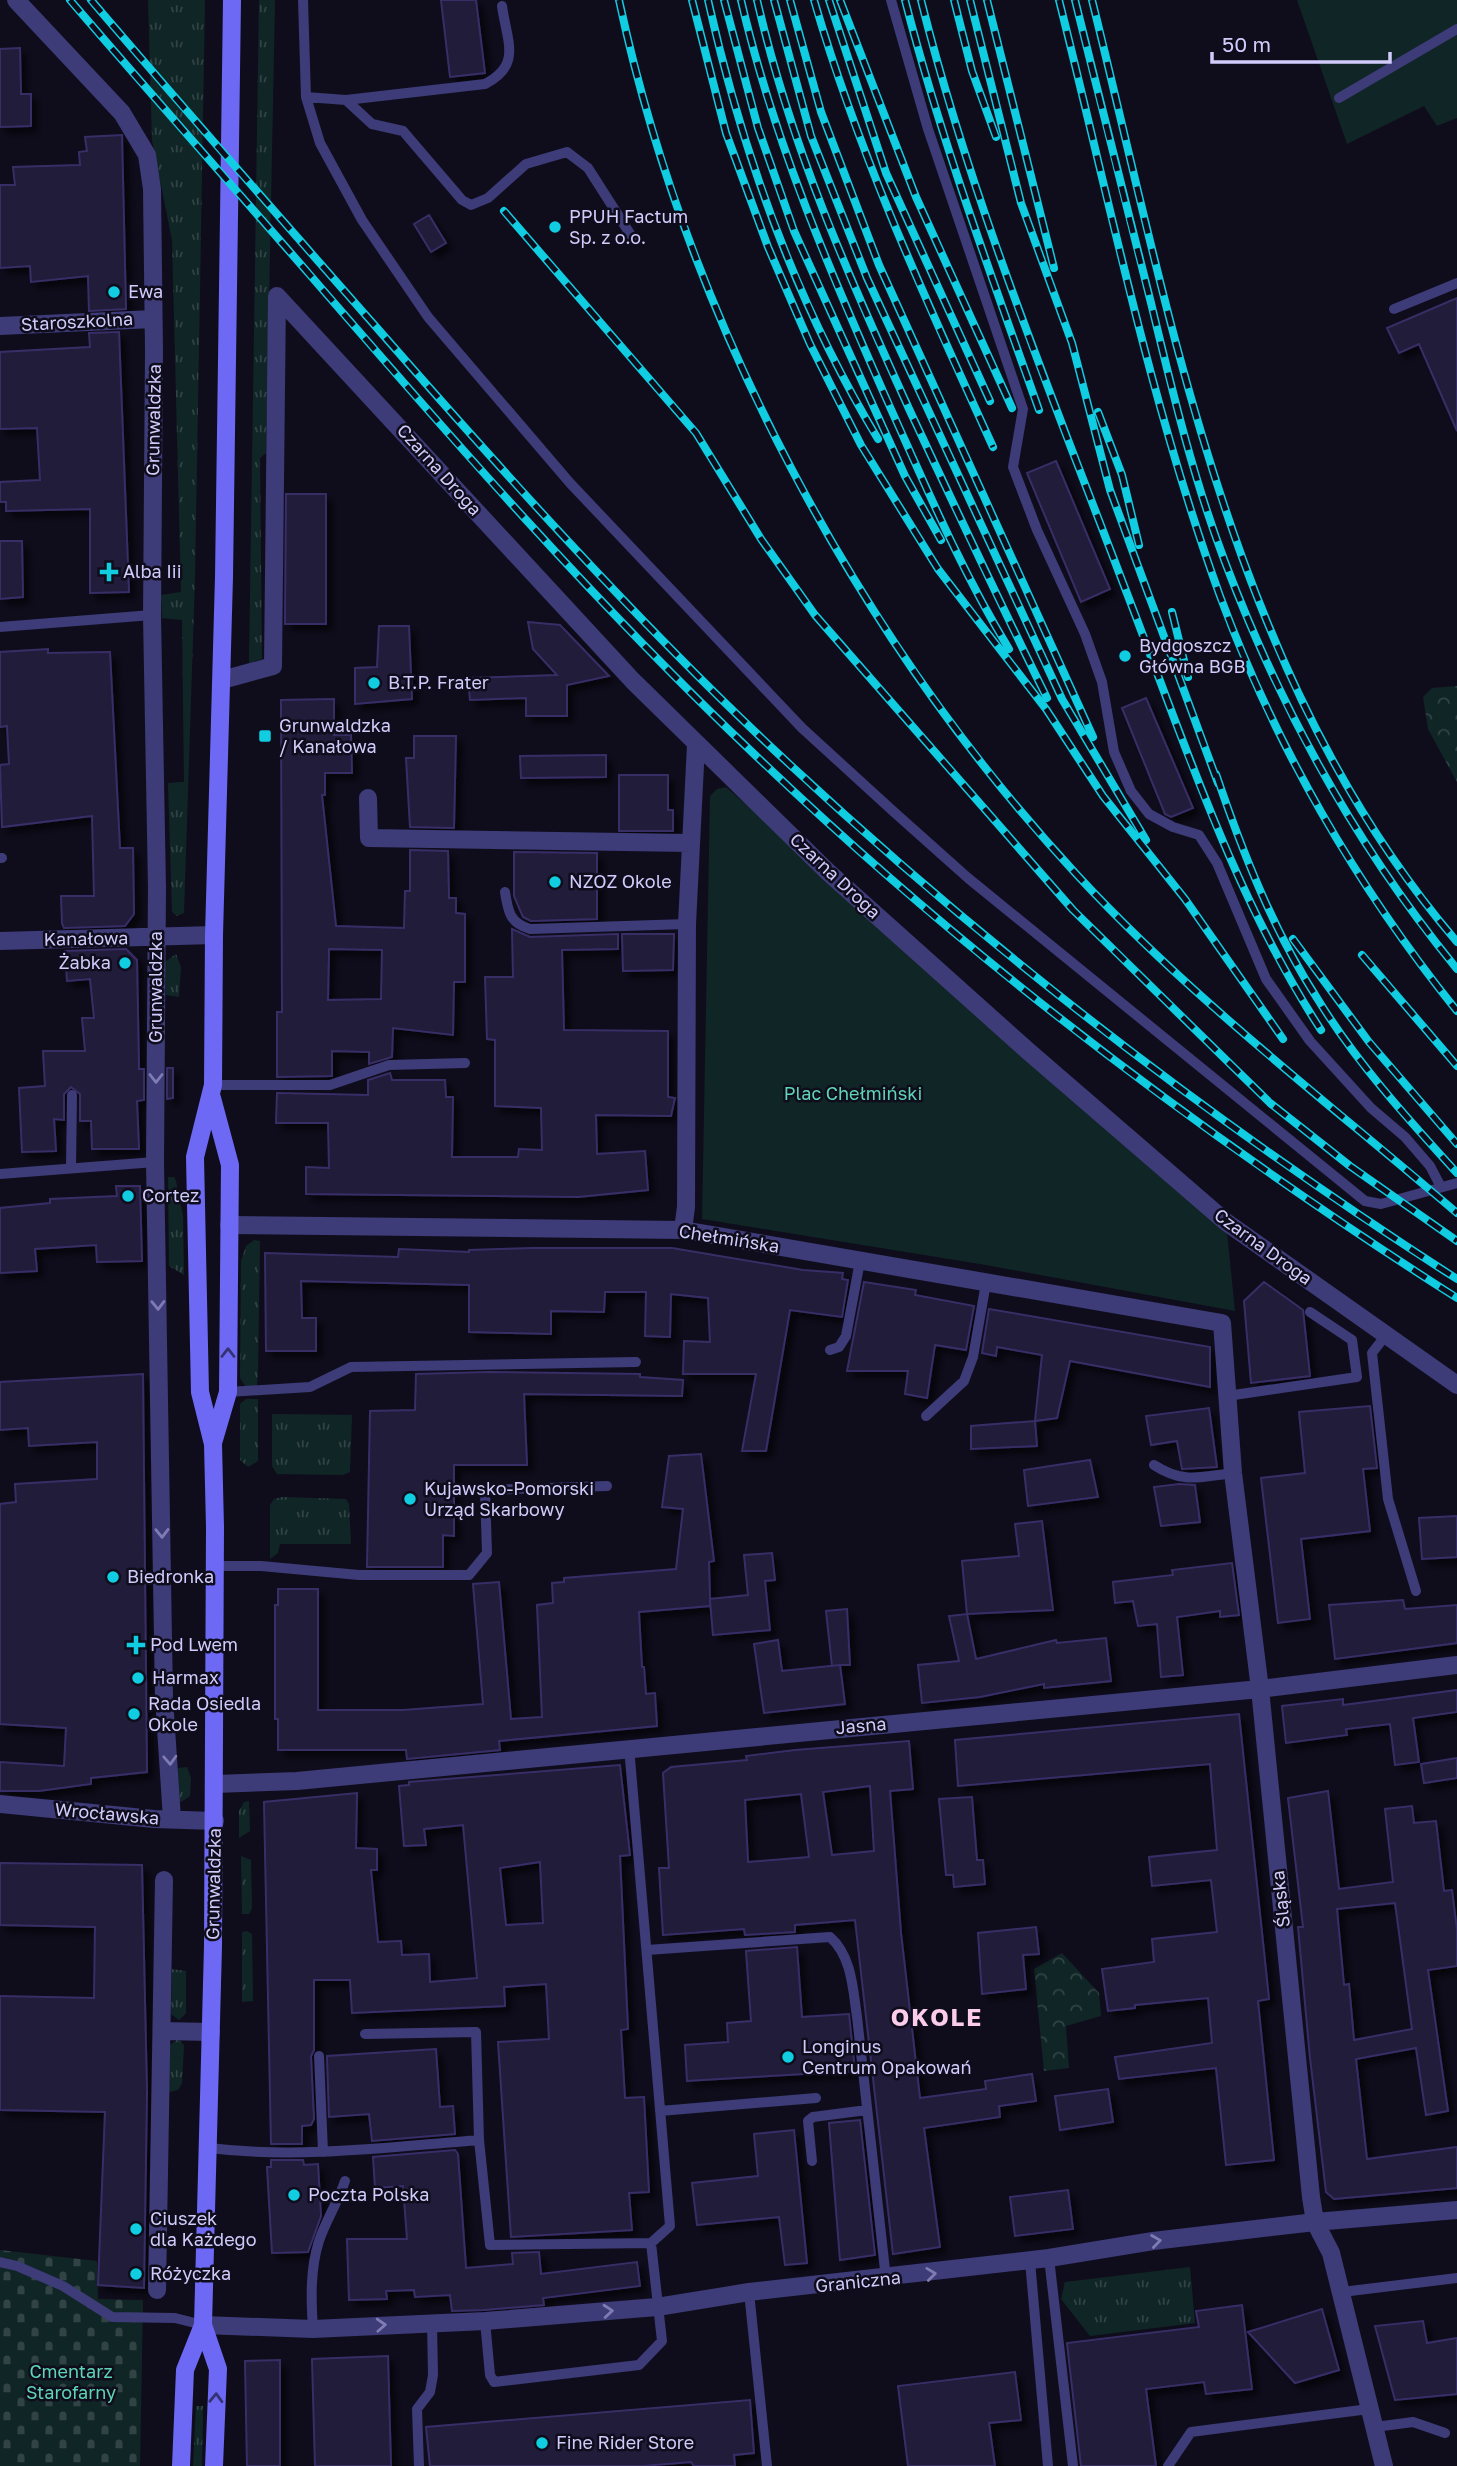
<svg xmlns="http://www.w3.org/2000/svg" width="1457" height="2466" viewBox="0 0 1457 2466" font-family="'Golos Text',sans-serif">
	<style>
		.grass { fill: url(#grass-tufts) }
		.forest { fill: url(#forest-crowns) }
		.cemetery { fill: url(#cemetery-stones) }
		.green { fill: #102525 }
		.building { fill: #211a3b; stroke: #392e66; stroke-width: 2; fill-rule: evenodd; filter: url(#shadow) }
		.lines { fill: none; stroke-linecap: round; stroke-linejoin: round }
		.service { stroke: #3d3b78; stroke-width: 10 }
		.minor { stroke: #3d3b78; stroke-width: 18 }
		.secondary { stroke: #6d69f4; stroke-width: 18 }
		.rail-casing { stroke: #10cde2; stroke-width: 8 }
		.rail { stroke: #0f0d1c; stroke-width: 5; stroke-dasharray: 16; stroke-linecap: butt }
		.oneway { stroke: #807cb3 }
		.oneway2 { stroke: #353272 }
		.poi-dot { fill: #10cde2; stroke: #0f0d1c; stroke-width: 2.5 }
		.labels { text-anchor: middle; stroke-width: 5; stroke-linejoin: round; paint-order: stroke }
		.poi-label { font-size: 18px; fill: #d1cbfb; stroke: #0f0d1c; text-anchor: start }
		.street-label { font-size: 18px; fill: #d1cbfb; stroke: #0f0d1c }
		.park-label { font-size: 18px; fill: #5ed5b7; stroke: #0f0d1c }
		.district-label { font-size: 24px; font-weight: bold; letter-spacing: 2px; fill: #fbcdea; stroke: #0f0d1c }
	</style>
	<defs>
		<pattern id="grass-tufts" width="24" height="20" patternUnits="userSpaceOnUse" patternTransform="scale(1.75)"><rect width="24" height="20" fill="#102525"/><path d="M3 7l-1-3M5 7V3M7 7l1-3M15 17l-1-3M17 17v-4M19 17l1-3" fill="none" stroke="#324346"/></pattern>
		<pattern id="forest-crowns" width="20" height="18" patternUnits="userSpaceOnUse" patternTransform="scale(1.75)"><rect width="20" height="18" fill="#102525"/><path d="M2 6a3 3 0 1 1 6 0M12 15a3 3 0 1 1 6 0" fill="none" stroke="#324346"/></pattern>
		<pattern id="cemetery-stones" width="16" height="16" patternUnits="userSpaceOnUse" patternTransform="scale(1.75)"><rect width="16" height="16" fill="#102525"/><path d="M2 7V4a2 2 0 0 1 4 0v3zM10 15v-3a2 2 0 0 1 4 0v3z" fill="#324346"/></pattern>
		<filter id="shadow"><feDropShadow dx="6" dy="6" stdDeviation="3.5" flood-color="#0009"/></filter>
	</defs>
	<rect width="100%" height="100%" fill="#0f0d1c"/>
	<!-- grass -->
	<path class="grass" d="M148,0H205L195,577L184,913L177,916L172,912L168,783L184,782L182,620L162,618L161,595L181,592L172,240L152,140Z
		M259,0H275L266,453L260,458L262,659L249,663Z
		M176,954L181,967L179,997L166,995L165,962Z
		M168,1177H174L176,1181L183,1216L184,1275L169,1266Z
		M254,1240L260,1241L258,1369L257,1386L246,1387L240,1378L241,1261L246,1246Z
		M246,1399H258V1461L248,1467L240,1460V1404Z
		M272,1414L352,1415L350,1472L343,1475L277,1474L272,1466Z
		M282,1497L346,1499L349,1504L351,1544H280L278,1553L270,1559V1505L274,1499Z
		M187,1767L191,1778L190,1796L181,1802L178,1800L175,1771L178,1768Z
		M249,1801L250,1831L239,1838V1811L244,1802Z
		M241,1856L251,1860L252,1908L249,1914H242Z
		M247,1931L252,1934L253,2001L242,2002V1932Z
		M172,1969L186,1971V2013L179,2020L171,2014Z
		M178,2039L184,2045L182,2083L178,2090L169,2092L170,2045Z
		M1190,2267L1195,2323L1090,2336L1061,2299L1065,2282Z
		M196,2406H203L202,2466H193Z"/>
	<!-- forest -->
	<path class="forest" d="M1457,686V782L1428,729L1423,697L1432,688Z
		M1062,1953L1099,1993L1101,2016L1066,2026L1069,2068L1044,2071L1034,1969Z"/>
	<!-- cemetery -->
	<path class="cemetery" d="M0,2250L97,2261L98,2299L143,2300L140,2466H0Z"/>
	<!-- green -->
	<path class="green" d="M1297,0H1457V118L1437,126L1424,106L1347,144Z
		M726,787L1226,1222L1235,1311L986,1265L702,1219L710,796L717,789Z"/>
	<!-- building -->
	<path class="building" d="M441,0H476L485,73L450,77Z
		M20,48L21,94H31V126L0,127V49Z
		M122,135L126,309L89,311L88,276L31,282L30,266L0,268V185H15L13,167L80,165L79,152L87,151L85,137Z
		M429,215L446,243L431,252L414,224Z
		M1457,298V431L1419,344L1399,353L1387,328Z
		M119,332L129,592L90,593V509L6,511V502H0V482L40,480L37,428L0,429V352L90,347L89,333Z
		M1056,461L1110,589L1081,602L1027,473Z
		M286,494H326V624H285Z
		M0,541H22L23,597L0,599Z
		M528,622L560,625L609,676L567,685V716H526V698L470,700L468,678L557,675L533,649Z
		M379,626H409L412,699L355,704V668L377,667Z
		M48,649V653L110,652L120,848H133L134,914L125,926L64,928L62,923L61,896H94L92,816L2,827L0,765L9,764L7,726L0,727V652Z
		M1146,698L1193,808L1171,817L1165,814L1122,708Z
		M334,699V735H351L352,773H325V795H322L336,926L404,928L405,891H410V850L448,851L449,898H456V913L465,914V982H454L453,1035L393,1028L392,1057L369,1064V1052L332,1051V1076L277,1077V1012H282L281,700ZM329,949L382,950L381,999L328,1000Z
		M414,736H456L454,828L410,827L406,758H414Z
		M606,755V777L521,778L520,756Z
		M619,775H668V810H673V831H619Z
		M514,852L597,853V919L531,921L523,917L514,896Z
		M512,929L530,937L618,934V949L562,950L564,1030L668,1031V1097L675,1098L671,1116L596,1115L597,1154L645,1151L648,1190L578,1197L306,1194V1167L329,1168L328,1123H276L277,1093L368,1095V1080L390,1073L392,1080H445L446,1097H453L452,1157H518L519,1149L542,1150L541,1108L495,1106V1040L487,1039L485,977H513Z
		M622,934H674L673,970L623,971Z
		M126,949L137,960L139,1069H144V1100L137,1101L139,1149H92L91,1121H80V1094L71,1087L64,1094V1120L54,1119L56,1151L22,1152L19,1088L45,1086L43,1051H85L82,1018H94L90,979L67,981L65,951Z
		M167,1068H173V1098L167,1099Z
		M116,1186H140L142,1261L97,1262L96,1245L35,1249L37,1271L0,1273V1208L50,1203V1199L117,1196Z
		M533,1248H672L803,1270L843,1273L842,1279L848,1280L842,1317L790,1310L766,1451H742L756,1374H683L684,1341L710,1342L708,1298L671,1294L670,1337L645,1336L646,1292H605L604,1312L551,1311V1334L469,1332V1285L301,1281L302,1318H316V1351H266L265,1253L398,1257L399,1249L469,1252V1250Z
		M864,1282L916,1290L915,1295L974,1306L966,1350L935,1345L927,1398L905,1394L908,1371H847Z
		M1264,1282L1303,1310L1310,1376L1251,1383L1244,1301Z
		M989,1309L1210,1347V1387L1070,1361L1057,1418L1035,1421L1042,1355L997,1347L996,1356L982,1353Z
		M489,1372L640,1374V1377L683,1380L682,1396L524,1394L527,1465H454V1536L443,1535V1567H367L370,1411L415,1410L416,1374Z
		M143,1374L147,1772L91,1778V1784L39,1791H0V1762L64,1766L66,1728L0,1724V1504L16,1502L15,1484L97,1479V1442L29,1446L28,1428L0,1430V1382Z
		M1370,1406L1377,1468L1363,1469L1370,1531L1301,1539L1310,1619L1278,1623L1261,1478L1305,1473L1299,1412Z
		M1209,1408L1217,1467L1182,1469L1177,1441L1151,1445L1146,1416Z
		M1035,1421L1037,1446L971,1449V1426Z
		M701,1454L714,1561L709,1562L710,1599L748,1595L744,1555L772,1553L775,1580L765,1581L770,1630L713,1635L710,1600V1606L639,1612L642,1667H644L646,1694L655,1693L657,1726L499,1741L500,1750L407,1759L406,1750H278V1719H275V1605H278V1589H318V1710H403L483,1704L473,1584L499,1582L511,1719L542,1717L537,1605L553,1603L552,1583L564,1582V1578L676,1569L683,1509L662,1507L669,1456Z
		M1090,1460L1098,1497L1028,1506L1024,1470Z
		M1179,1484L1195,1485L1200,1522L1161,1526L1154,1487Z
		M1457,1516V1557L1422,1559L1419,1518Z
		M1042,1521L1053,1610L967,1614L962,1561L1019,1556L1015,1524Z
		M1232,1563L1239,1615L1220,1617V1611L1177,1617L1183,1675L1161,1677L1157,1624L1138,1626L1133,1601L1115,1603L1113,1582L1173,1575L1172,1570Z
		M1403,1600L1405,1609L1457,1605V1643L1335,1659L1329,1605Z
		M847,1609L850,1665H840L845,1704L764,1713L754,1644L778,1640L782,1671L840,1665L832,1666L826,1611Z
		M967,1614L976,1659L1056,1640L1057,1643L1106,1638L1111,1681L1044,1688V1684L980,1697L922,1703L918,1665L959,1661L949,1616Z
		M1457,1690V1712L1413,1718L1419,1762L1395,1765L1390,1724L1346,1729L1347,1735L1286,1743L1282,1706L1343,1699V1705Z
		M1239,1714L1269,1999L1258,2001L1274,2160L1226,2165L1216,2068L1119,2079L1115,2057L1212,2043L1208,1998L1135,2005V2008L1108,2011L1102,1969L1154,1962L1152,1939L1217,1932L1211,1880L1152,1886L1149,1857L1217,1850L1210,1764L958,1786L955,1740Z
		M909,1741L913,1789L890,1791L901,1933L920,2098L986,2089L985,2081L1032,2074L1036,2101L999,2106L1000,2117L924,2128L940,2247L893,2254L855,1920L795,1925V1932L745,1935L744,1929L663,1935L659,1868H669L663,1773L671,1767L747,1760L746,1756L795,1750ZM870,1786L874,1851L832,1855L823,1792ZM801,1794L809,1857L748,1862L745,1800Z
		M1457,1758V1778L1424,1783L1421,1764Z
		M620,1765L630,1855L620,1856L628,2029L621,2030L625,2098L644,2097L649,2192L629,2193L632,2230L511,2237L498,2042L549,2039L546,1984L504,1987L505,2006L352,2013L350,1980H314V2050L311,2056L314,2119L311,2125L302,2126V2144H271L264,1802L357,1793L356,1848L377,1849V1870H371L378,1942L401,1941L402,1955L429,1954L430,1982L477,1978L463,1825L424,1829L426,1845L404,1846L399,1786L409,1785V1782ZM540,1862L543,1923L506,1925L500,1868Z
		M1328,1791L1339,1889L1393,1882L1385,1809L1412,1806L1414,1823L1436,1821L1444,1891L1452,1890L1457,1930V1966L1428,1970L1448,2111L1426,2115L1416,2048L1356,2059L1367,2159L1457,2147V2188L1334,2199L1326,2192L1310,2058L1298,1927H1303L1288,1798ZM1395,1903L1412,2029L1354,2040L1349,1984L1344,1985L1337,1909Z
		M972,1797L977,1860H983L985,1884L954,1887L953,1875H946L939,1799Z
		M0,1863L142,1865L147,2092L144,2288L98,2285L105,2112L0,2110V1996L94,1998L95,1927L0,1925Z
		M1036,1927L1039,1954L1023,1955L1026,1989L982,1994L978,1933Z
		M797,1947L802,2017L849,2014L855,2071L687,2081L685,2045L728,2042L727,2023L751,2021L746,1951Z
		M436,2049L440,2107L453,2106L455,2134L372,2141L369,2114L329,2117L327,2056Z
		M1108,2089L1113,2122L1060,2130L1055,2096Z
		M860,2120L875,2255L840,2260L829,2123Z
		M794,2130L807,2263L785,2265L779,2217L697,2225L692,2183L758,2176L754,2134Z
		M455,2150L458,2154L466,2268L513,2264L512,2253L539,2252L541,2274L637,2262L640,2286L543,2298L544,2305L484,2310L452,2311L450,2295L415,2297L414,2290L386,2291L387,2299L349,2300L347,2239H407L403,2186L375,2188L373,2157Z
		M271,2160H303L304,2165L318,2164L321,2216L308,2252L272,2253L267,2167H271Z
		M1068,2190L1073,2229L1015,2236L1010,2197Z
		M1242,2305L1252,2389L1206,2394L1204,2382L1146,2389L1156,2466H1081L1067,2343L1199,2327L1196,2311Z
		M1322,2309L1339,2370L1295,2383L1248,2332Z
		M1423,2321L1427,2343L1457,2338V2394L1395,2400L1375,2326Z
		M388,2356L391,2466H315L312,2359Z
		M280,2360V2466H247L245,2361Z
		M1015,2372L1021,2420L989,2423L995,2466H908L898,2386Z
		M750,2400L754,2453L734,2455L735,2466H694L691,2462L643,2466H430L426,2427Z"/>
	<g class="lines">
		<!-- service -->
		<path class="service" d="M303,0L306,97L320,143L362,220L428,317L570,483L802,728L894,812L968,878L1365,1201L1381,1204L1457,1183
			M891,0L928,129L1023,409L1013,467L1037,530L1085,634L1102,682L1114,752L1131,791L1149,814L1173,827L1199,835L1217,863L1266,979L1310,1041L1371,1108L1405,1137L1430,1166L1441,1187
			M306,97L346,100L485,84C522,65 507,42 502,6
			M1339,98L1457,29
			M346,100L372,124L403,131L462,200L471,205L488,198L526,164L567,152L588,168L634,240
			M1394,309L1457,283
			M0,627L152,615
			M0,858H2
			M505,892C508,912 510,923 530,929L687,924
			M213,1085H330L389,1065L465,1063
			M71,1167L72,1095
			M0,1174L155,1162
			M1386,1335L1372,1353L1388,1499L1416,1591
			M830,1350L839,1347L846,1336L860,1261
			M228,1392L310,1387L351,1367L636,1362
			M1227,1396L1357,1377L1352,1340L1310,1312
			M926,1416L964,1381L973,1357L986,1283
			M1154,1465C1183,1484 1200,1477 1233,1473
			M215,1566H261L359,1575H469L487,1553L485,1490L607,1486
			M647,1950L830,1937C852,1956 853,1990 857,2017L886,2279
			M365,2034L476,2032L479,2140L490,2245L651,2243
			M319,2056L323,2152
			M660,2111L816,2098
			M209,2148C299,2159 389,2147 479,2140
			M812,2161L808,2121L813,2117L867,2110
			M1049,2258L1073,2466
			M1030,2261L1048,2466
			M0,2262L17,2266L63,2286L112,2317L175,2318L203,2325
			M749,2292L767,2466
			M1342,2292L1457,2278
			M485,2321L490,2375L494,2382L639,2365L662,2341L651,2243L670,2226L629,1747
			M313,2329C311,2300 310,2269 319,2241C326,2220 338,2202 345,2181
			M1375,2427L1413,2422L1445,2433
			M419,2466L417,2409L430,2392L433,2375L432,2323
			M1168,2466L1191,2432L1369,2409"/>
		<!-- minor -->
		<path class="minor" d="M16,0L122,113L147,155L152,189L154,351L152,615L157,888L155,1162L164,1698L172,1819
			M277,296L633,681L828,872L1028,1051L1226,1222L1457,1385
			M0,326L153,319
			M222,680L273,666L277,296
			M368,798L369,838L690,843
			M0,941L214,935
			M229,1225L683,1230L1222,1323L1233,1473L1260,1689L1311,2197L1315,2222L1331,2253L1384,2466
			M683,1230L686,1207L687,924L696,745
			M215,1784L297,1781L1260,1689L1457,1665
			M0,1804L154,1819L215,1821
			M162,2031L211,2032
			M157,2290L164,1880
			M203,2325L313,2329L485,2321L657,2307L749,2292L1049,2258L1153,2241L1315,2222L1457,2210"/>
		<!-- secondary -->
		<path class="secondary" d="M212,1098L230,1165L228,1392L213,1443
			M203,2325L218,2369L214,2466
			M181,2466L185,2370L203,2325L213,1946L215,1527L213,1444L200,1392L195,1157L213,1085L214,935L224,577L232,0"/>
		<!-- rail casing -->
		<g class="rail-casing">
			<path id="rail" d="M70,0C149,92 230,183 310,275C452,439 595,603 753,753C968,959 1206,1138 1457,1298
				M91,0C185,110 281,219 377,328C503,472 631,615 771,747C983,946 1212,1122 1457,1279
				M619,0C687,318 857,638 1078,876C1193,1000 1329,1103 1457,1213
				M692,0L726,133L768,247L810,344L861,445L938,569L1046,709L1103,796L1185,899L1283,1039
				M708,0C742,152 797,305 878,439
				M724,0L758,128L794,231L905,476L941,540
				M741,0C774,142 831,274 890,407C927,489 962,572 1009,649
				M757,0C791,147 848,275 910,411C955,507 1000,603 1047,698
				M774,0L811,136L867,278L1062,699L1146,840
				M790,0L821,112L879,265L1093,737
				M814,0C860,158 925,298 993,447
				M829,0L886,173L990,401
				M840,0L916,197L1012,408
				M905,0C941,140 991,275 1039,410
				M921,0C971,200 1050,391 1123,583C1182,735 1232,893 1321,1030
				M954,0L972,71L996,137
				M970,0L1021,203L1072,343L1110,490L1218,783
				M987,0L1054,268
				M1059,0C1109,199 1150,403 1220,596C1275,745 1357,887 1457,1011
				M1075,0C1100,101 1125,202 1151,303C1172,390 1193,478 1225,562C1281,710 1357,847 1457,969
				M1092,0C1173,326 1232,679 1457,942
				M504,211L696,433L761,539L815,615L1073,910L1270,1103L1350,1166L1457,1241
				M1098,412L1122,475L1139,545
				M1172,612L1188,677
				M1216,774C1242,851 1273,930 1317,998C1356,1062 1407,1118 1457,1173
				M1293,939L1369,1042L1457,1144
				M1362,955L1457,1066"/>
		</g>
		<!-- rail -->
		<use href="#rail" class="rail"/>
	</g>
	<!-- one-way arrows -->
	<defs><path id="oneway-chevron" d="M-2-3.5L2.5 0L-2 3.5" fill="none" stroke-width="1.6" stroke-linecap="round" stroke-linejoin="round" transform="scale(1.75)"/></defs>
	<g class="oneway">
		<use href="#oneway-chevron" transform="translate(156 1078) rotate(90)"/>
		<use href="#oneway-chevron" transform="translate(158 1305) rotate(89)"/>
		<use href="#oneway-chevron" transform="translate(162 1533) rotate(89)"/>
		<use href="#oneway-chevron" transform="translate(170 1760) rotate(87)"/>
		<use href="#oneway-chevron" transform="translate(1156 2241) rotate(-8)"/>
		<use href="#oneway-chevron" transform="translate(931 2274) rotate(-7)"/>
		<use href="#oneway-chevron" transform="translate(608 2311) rotate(-5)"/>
		<use href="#oneway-chevron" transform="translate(381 2325) rotate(-3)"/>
	</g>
	<g class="oneway2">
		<use href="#oneway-chevron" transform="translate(228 1353) rotate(-90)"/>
		<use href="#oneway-chevron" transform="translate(216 2398) rotate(-88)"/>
	</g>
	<!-- markers -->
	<g class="poi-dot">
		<circle cx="555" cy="227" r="7"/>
		<circle cx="114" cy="292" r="7"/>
		<path d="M105.5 561.5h7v7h7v7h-7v7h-7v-7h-7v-7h7z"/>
		<circle cx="1125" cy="656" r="7"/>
		<circle cx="374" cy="683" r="7"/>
		<rect x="258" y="729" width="14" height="14" rx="3.5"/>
		<circle cx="555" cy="882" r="7"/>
		<circle cx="125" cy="963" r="7"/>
		<circle cx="128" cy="1196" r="7"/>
		<circle cx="410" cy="1499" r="7"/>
		<circle cx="113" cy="1577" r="7"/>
		<path d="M132.5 1634.5h7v7h7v7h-7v7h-7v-7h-7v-7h7z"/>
		<circle cx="138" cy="1678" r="7"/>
		<circle cx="134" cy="1714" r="7"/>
		<circle cx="788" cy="2057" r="7"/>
		<circle cx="294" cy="2195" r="7"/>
		<circle cx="136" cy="2229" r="7"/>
		<circle cx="136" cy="2274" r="7"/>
		<circle cx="542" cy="2443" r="7"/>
	</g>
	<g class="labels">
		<!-- poi labels -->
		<g class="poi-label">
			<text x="569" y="223">PPUH Factum<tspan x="569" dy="21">Sp. z o.o.</tspan></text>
			<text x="128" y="298">Ewa</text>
			<text x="123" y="578">Alba Iii</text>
			<text x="1139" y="652">Bydgoszcz<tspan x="1139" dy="21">Główna BGB</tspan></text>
			<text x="388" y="689">B.T.P. Frater</text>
			<text x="279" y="732">Grunwaldzka<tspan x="279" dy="21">/ Kanałowa</tspan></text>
			<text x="569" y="888">NZOZ Okole</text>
			<text x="111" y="969" text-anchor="end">Żabka</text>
			<text x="142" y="1202">Cortez</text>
			<text x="424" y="1495">Kujawsko-Pomorski<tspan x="424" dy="21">Urząd Skarbowy</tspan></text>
			<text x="127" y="1583">Biedronka</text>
			<text x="150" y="1651">Pod Lwem</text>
			<text x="152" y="1684">Harmax</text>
			<text x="148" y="1710">Rada Osiedla<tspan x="148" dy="21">Okole</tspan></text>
			<text x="802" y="2053">Longinus<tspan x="802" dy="21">Centrum Opakowań</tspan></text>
			<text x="308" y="2201">Poczta Polska</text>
			<text x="150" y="2225">Ciuszek<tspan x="150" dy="21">dla Każdego</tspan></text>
			<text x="150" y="2280">Różyczka</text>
			<text x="556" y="2449">Fine Rider Store</text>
		</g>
		<!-- street labels -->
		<g class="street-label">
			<text transform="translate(77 322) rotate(-3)" y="6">Staroszkolna</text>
			<text transform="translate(154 420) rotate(-89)" y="6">Grunwaldzka</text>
			<text transform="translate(439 470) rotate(48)" y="6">Czarna Droga</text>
			<text transform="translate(835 876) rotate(43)" y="6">Czarna Droga</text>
			<text transform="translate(86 939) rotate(-1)" y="6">Kanałowa</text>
			<text transform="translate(156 987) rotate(-90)" y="6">Grunwaldzka</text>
			<text transform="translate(729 1239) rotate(9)" y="6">Chełmińska</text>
			<text transform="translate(1263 1247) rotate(36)" y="6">Czarna Droga</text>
			<text transform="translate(861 1726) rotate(-5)" y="6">Jasna</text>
			<text transform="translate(107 1814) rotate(5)" y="6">Wrocławska</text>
			<text transform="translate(214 1884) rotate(-89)" y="6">Grunwaldzka</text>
			<text transform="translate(1281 1899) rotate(-96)" y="6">Śląska</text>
			<text transform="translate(858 2282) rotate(-6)" y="6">Graniczna</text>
		</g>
		<!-- park labels -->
		<g class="park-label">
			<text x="853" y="1100">Plac Chełmiński</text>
			<text x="71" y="2378">Cmentarz<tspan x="71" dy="21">Starofarny</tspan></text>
		</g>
		<!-- district labels -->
		<g class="district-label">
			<text x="937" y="2026">OKOLE</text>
		</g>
	</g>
	<!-- scale -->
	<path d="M1212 52v10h178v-10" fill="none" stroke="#d1cbfb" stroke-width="3.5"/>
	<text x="1222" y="52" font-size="21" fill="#d1cbfb" stroke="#0f0d1c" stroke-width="5" paint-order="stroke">50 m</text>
</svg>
